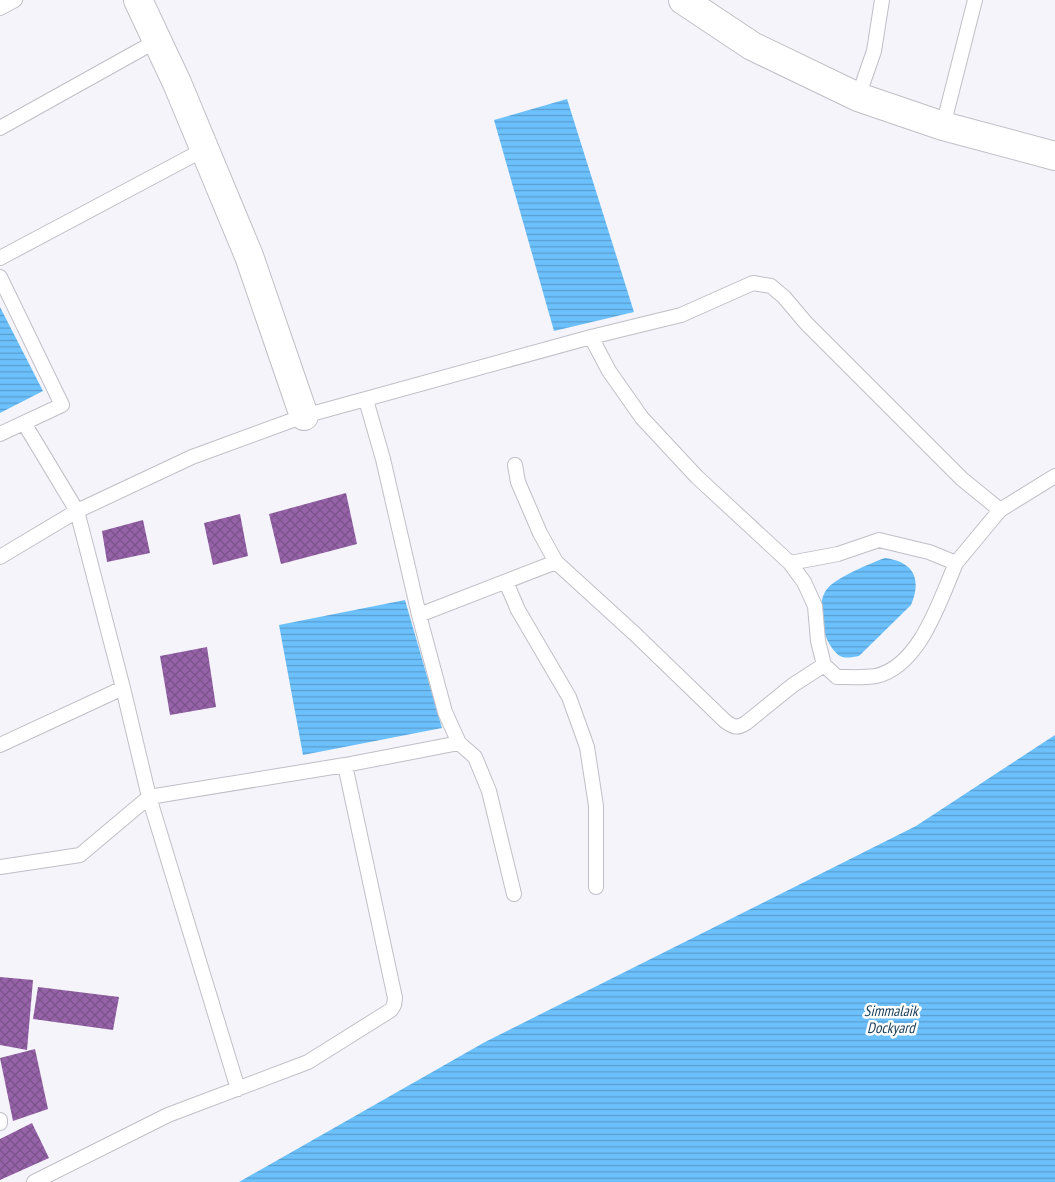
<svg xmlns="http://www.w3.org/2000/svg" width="1055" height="1182" viewBox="0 0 1055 1182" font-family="'PT Sans Narrow',sans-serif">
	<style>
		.water { fill: url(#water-rules) }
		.building { fill: url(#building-cross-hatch) }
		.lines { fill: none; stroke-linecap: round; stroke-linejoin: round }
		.lane-casing { stroke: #c0bfc6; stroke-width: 16 }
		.street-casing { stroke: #c0bfc6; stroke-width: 30 }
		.lane { stroke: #fff; stroke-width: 14 }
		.street { stroke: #fff; stroke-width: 28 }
		.labels { text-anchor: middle; stroke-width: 5; stroke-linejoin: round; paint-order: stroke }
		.water-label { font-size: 15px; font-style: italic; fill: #183c55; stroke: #fff }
	</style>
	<defs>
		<pattern id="water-rules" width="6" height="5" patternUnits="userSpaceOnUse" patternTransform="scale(1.25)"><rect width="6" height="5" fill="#6cc1fd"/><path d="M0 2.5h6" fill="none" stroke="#599dce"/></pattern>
		<pattern id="building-cross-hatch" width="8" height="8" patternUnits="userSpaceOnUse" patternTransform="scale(1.25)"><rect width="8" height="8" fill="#9663a9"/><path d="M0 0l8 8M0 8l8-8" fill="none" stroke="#7b528a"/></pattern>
	</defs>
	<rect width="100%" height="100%" fill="#f4f4fa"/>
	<!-- water -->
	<path class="water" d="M567,99L634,312L554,331L494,120Z
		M0,307L43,391L0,413Z
		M885,558C914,562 922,579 911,605L859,656C853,657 846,659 840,656C823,645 814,605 827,589C835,578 871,563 885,558Z
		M405,600L442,728L303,755L279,625Z
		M1055,735V1182H239L485,1042L916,826Z"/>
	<!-- building -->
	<path class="building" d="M346,493L357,544L281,564L269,514Z
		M240,514L248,556L213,565L204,523Z
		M143,520L150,553L107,562L102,531Z
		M207,647L216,707L170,715L160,656Z
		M0,977L33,980L27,1050L0,1045Z
		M38,987L119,997L113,1030L33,1019Z
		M35,1049L48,1109L13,1121L0,1058Z
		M32,1123L49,1158L0,1180V1139Z"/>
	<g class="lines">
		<!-- lane casing -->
		<g class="lane-casing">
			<path id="lane" d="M0,8L15,0
				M858,97L874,51L882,0
				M943,126L975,0
				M0,128L158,40
				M0,258L205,149
				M0,277L62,405L0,434
				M591,337L609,371L642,418L697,477L790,563
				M366,400L383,459L419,615L445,712L459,743L475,757L489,791L514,894
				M24,423L77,511L123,688L149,797L238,1089
				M515,465L518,482L540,533L556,562L636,635L725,721C733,727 737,729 746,723L793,685L824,665
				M879,540L929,552L956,563C940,600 920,666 876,676C863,678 849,677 837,677L824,665L818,641L815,606L804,582L790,563L838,554Z
				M0,557L77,511L192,457L304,416L591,337L681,315L753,283L771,286L784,297L806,323L962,479L1000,510
				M956,563L1000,510L1055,476
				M506,582L518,610L569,697L587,747L596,806V887
				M419,615L556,562
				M0,745L123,688
				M0,867L80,855L149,797L345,765L459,743
				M0,1120V1123
				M34,1182L168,1115L308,1062L391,1010L394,1005L395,998L345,765"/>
		</g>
		<!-- street casing -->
		<g class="street-casing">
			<path id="street" d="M138,0L177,83L249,256L304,416
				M683,0L752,46L858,97L943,126L1055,156"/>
		</g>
		<!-- lane -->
		<use href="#lane" class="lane"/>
		<!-- street -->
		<use href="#street" class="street"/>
	</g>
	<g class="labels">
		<!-- water labels -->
		<g class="water-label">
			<text x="891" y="1016">Simmalaik<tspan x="891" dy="17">Dockyard</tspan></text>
		</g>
	</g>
</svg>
